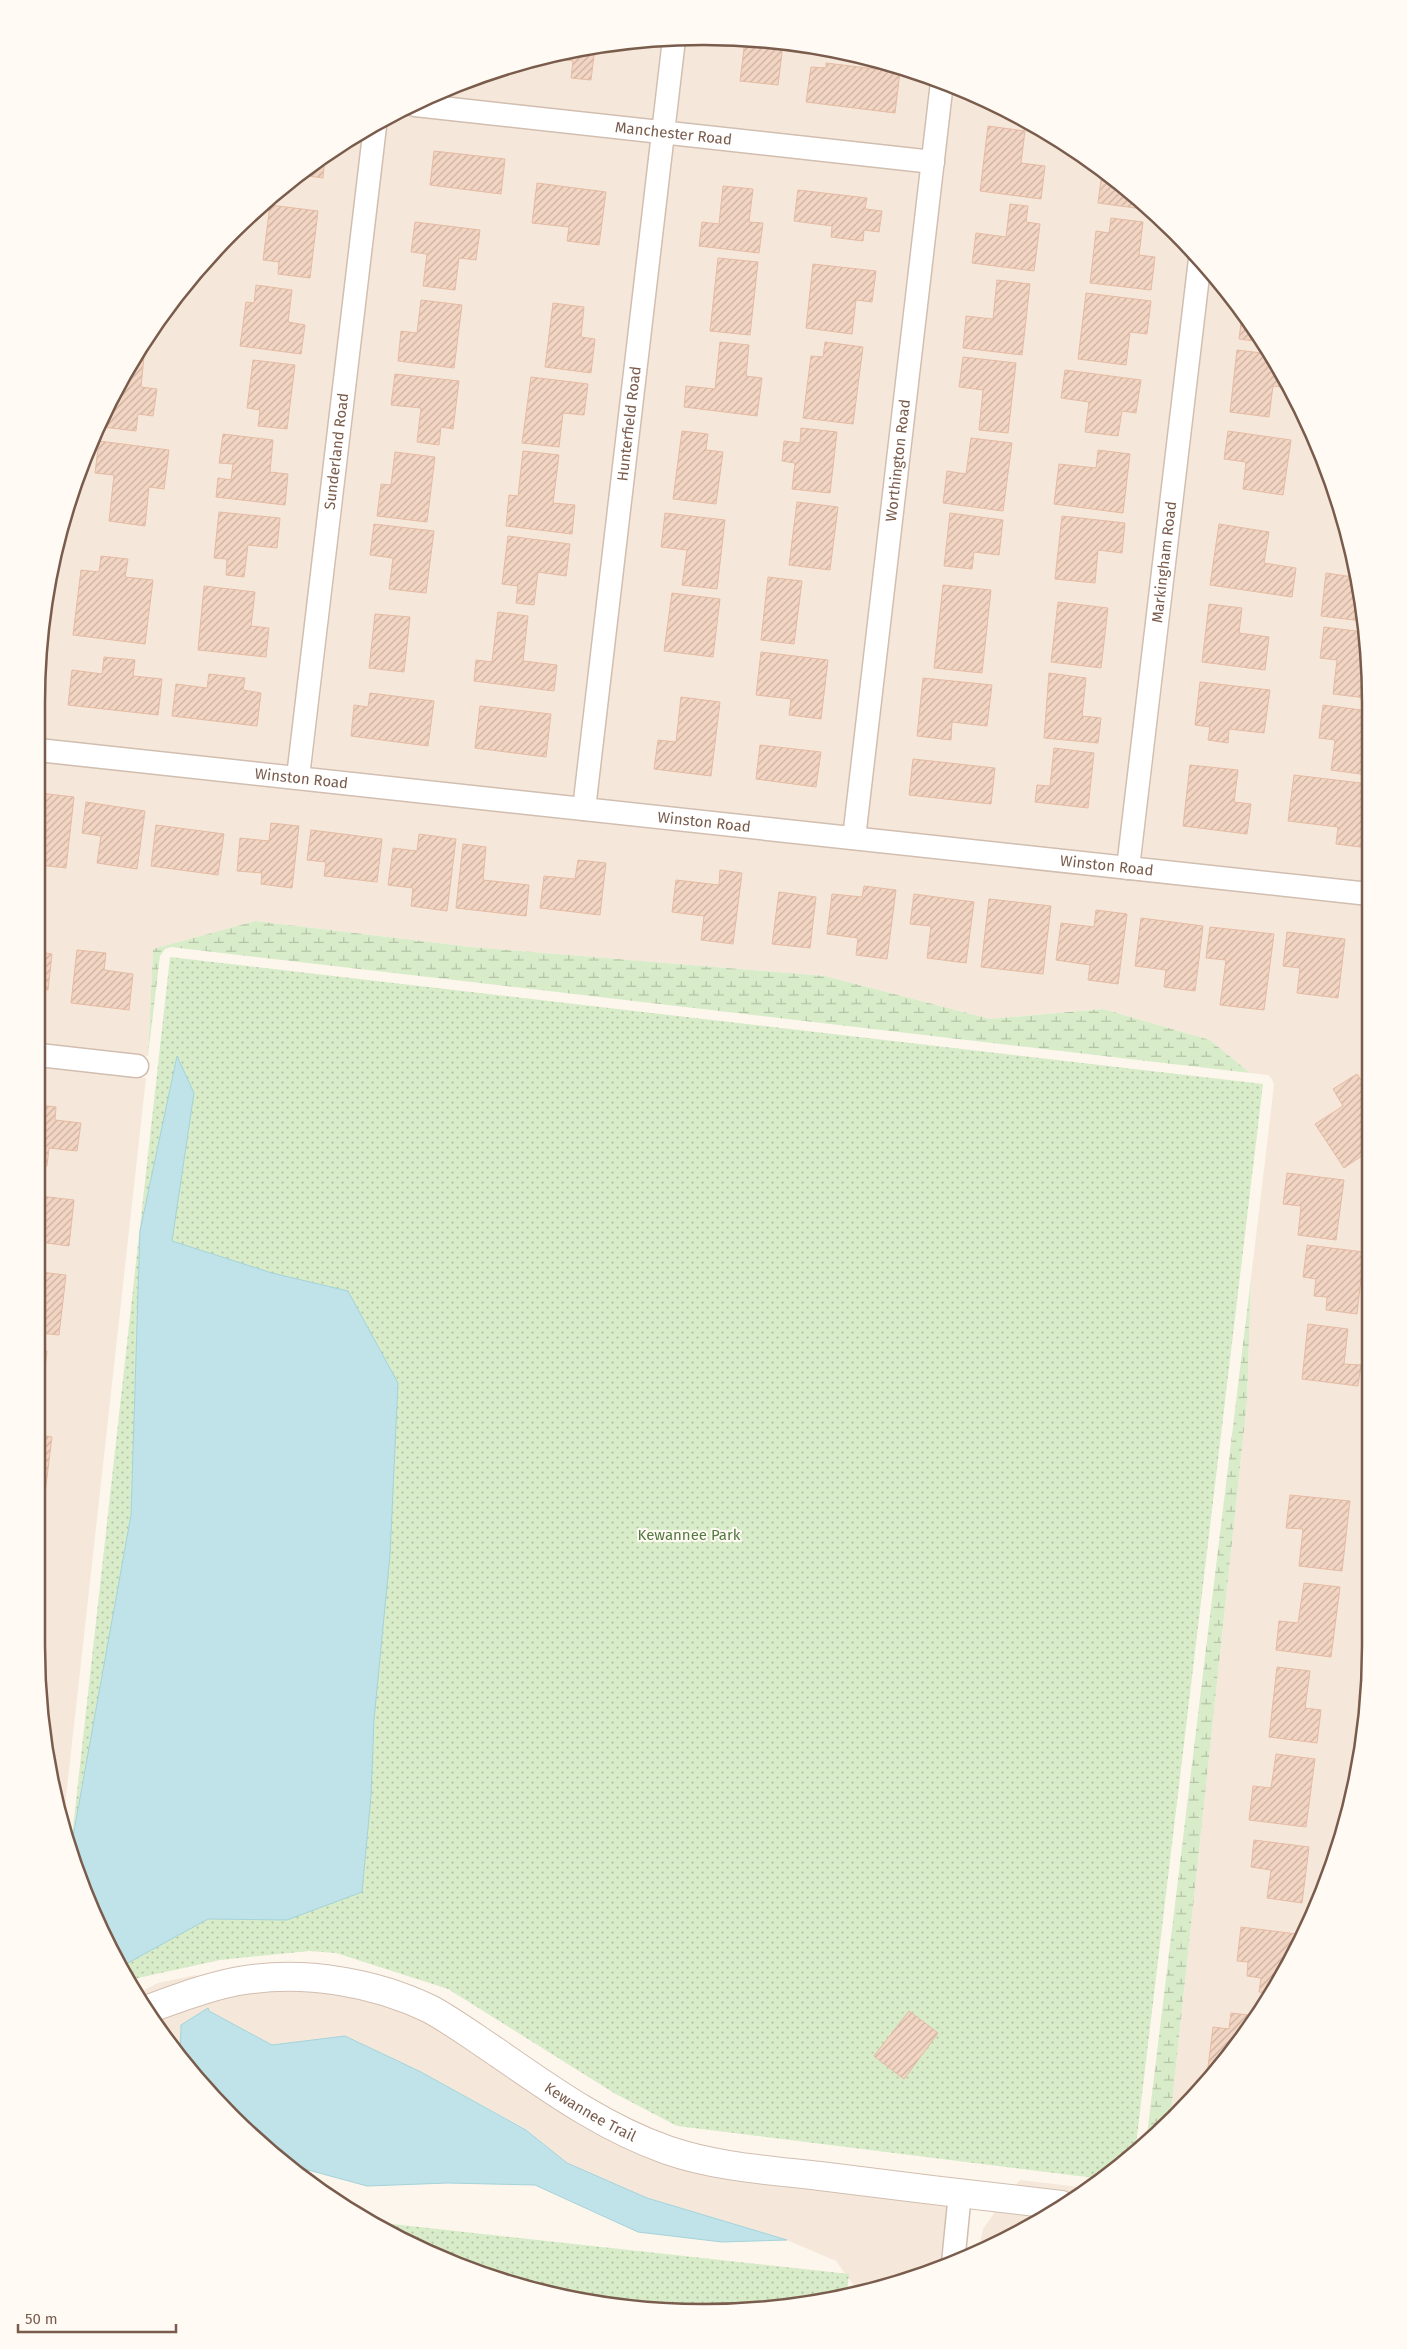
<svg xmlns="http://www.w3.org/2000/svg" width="1407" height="2349" viewBox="0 0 1407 2349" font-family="'Fira Sans',sans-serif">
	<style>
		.residential { fill: #f5e8da }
		.wetland { fill: url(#wetland-marsh) }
		.park { fill: url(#park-dots) }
		.water { fill: #bfe3e8; stroke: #a5d3da }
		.building { fill: url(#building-hatch); stroke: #e6bba3 }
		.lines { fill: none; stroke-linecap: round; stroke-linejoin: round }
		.minor-casing { stroke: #d1beb0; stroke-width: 25 }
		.tertiary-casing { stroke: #d1beb0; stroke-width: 30 }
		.minor { stroke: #fff; stroke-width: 22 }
		.tertiary { stroke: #fff; stroke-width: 28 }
		.labels { text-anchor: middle; stroke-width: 4; stroke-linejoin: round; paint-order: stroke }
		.street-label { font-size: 15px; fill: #7a5c4d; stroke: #fffaf3 }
		.park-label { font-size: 15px; fill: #537a41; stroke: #fffaf3 }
		.rim { fill: none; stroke: #7a5c4d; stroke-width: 2.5 }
	</style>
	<defs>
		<pattern id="wetland-marsh" width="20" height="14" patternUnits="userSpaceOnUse" patternTransform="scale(1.25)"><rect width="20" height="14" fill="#d8ecc9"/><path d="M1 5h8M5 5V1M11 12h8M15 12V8" fill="none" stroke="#b4c2a5"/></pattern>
		<pattern id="park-dots" width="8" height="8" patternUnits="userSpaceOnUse" patternTransform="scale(1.25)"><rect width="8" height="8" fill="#d8ecc9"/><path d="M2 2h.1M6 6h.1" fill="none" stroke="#b4c2a5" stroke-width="1.8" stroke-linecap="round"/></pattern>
		<pattern id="building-hatch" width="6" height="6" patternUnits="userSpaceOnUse" patternTransform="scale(1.25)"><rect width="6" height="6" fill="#f3d5c3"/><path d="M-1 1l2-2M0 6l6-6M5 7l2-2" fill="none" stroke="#cab0a1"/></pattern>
	</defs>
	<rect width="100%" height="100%" fill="#fdf6ec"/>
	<!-- residential -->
	<path class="residential" d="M704,36L834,49L930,78L922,150L677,123L686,38Z
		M661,40L652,121L431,96L448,87L574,49Z
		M954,86L1074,149L1189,249L1118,855L867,829Z
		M398,114L650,142L573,797L312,768L388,119Z
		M362,133L288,765L38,740V660L72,489L149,333L232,231L333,149Z
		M674,145L919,172L843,826L597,799Z
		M1211,271L1281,370L1335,489L1369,660V883L1142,858Z
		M38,761L1369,905V1655L1360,1737L1335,1860L1258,2016L1170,2122L1247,1402L1251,1278L1274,1085L1272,1079L1268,1075L1250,1073L1210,1040L1103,1009L990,1019L825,976L471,947L255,921L153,949L148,1056L39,1044Z
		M39,1066L146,1078L63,1824L42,1733Z
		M196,1975L198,1980L142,1999L138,1993L158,1983Z
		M275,1987L355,1995L425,2019L569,2115L947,2203L940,2268L918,2277L858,2291L836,2261L787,2240L647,2198L567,2163L526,2129L421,2072L345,2036L272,2045L209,2011L181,2026L180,2058L174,2051L154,2019L221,1996Z
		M1020,2180L1088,2188L1076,2196L1012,2189Z
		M997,2209L1047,2214L999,2244L978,2253L983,2229Z"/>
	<!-- wetland -->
	<path class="wetland" d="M255,921L471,947L825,976L990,1019L1103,1009L1210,1040L1250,1073L171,947L165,949L160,956L148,1056L153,949Z
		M1251,1278L1247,1402L1170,2122L1146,2143Z"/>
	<!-- park -->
	<path class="park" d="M170,957L1263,1084L1135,2153L1103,2179L677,2126L614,2093L448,1989L336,1953L309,1951L220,1960L129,1980L105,1941L70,1855Z
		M374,2222L849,2274L847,2294L791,2307L703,2313L616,2307L489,2277L408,2244Z"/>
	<!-- water -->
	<path class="water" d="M177,1056L194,1093L172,1241L272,1273L348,1291L398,1383L390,1555L374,1720L371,1796L362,1892L287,1920L208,1919L126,1964L105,1941L73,1862L71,1848L131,1515L140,1231Z
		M208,2008L209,2011L272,2045L345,2036L421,2072L526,2130L567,2163L647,2198L787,2240L722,2242L638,2232L535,2185L448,2183L367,2186L286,2164L180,2058L181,2025Z"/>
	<!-- building -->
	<path class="building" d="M745,40L783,44L778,85L740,81Z
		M625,44L624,49L604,46Z
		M595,47L591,80L571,78L573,61L559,59V53L574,49Z
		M826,63L900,72L895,113L806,102L811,67L826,68Z
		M988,126L1025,131L1021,163L1045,166L1041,199L980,191Z
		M434,151L505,159L501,194L430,185Z
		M325,155L323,178L301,175Z
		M1102,173L1143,209L1098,203Z
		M537,183L606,192L599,245L567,241L569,227L532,223Z
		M723,186L753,189L749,222L763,223L759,253L699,246L702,222L719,224Z
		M798,190L867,198L865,209L882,211L879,232L864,230L863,241L831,237L832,226L794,221Z
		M1010,204L1028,206L1026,222L1040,224L1034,271L972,263L976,233L1006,237Z
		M270,205L318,211L310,278L278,274L279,262L263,260Z
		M1111,218L1143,222L1139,255L1155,257L1151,290L1090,283L1096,231L1109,233Z
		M415,222L480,230L476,260L459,258L455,290L423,286L427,254L411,252Z
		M718,258L758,262L750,335L710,331Z
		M813,264L876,271L872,302L856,300L852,334L806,328Z
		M997,280L1030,284L1022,355L963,348L966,316L993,319Z
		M256,285L292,290L288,322L305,325L301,354L240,346L246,302L254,303Z
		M1086,293L1151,301L1147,334L1130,332L1126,365L1078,359Z
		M421,300L462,305L454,368L398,361L401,331L417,333Z
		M553,303L584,307L581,337L595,339L591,373L545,367Z
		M1242,315L1261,342L1239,339Z
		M153,327L151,344L144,343L149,333Z
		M720,342L749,345L746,376L762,378L757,416L684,407L686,386L715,389Z
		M825,342L863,347L853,424L803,418L811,356L823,357Z
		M1237,350L1270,354L1281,370L1289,388L1273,386L1269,417L1230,412Z
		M138,355L144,356L141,387L157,389L153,416L138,414L136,431L102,427Z
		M963,357L1016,363L1008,433L979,430L983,390L959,387Z
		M253,360L295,365L287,429L258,426L260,410L247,408Z
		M1065,370L1141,380L1136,413L1122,411L1118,436L1085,432L1089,402L1061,398Z
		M395,374L459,381L453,429L441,427L439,445L417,442L421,408L391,405Z
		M531,377L588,384L584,415L563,413L559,447L522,443Z
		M801,428L837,432L830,493L792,489L795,463L782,461L784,441L800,443Z
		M682,431L708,434L706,450L723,452L716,504L673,499Z
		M1228,431L1291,440L1283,495L1243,489L1246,462L1224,459Z
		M223,434L273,440L270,472L288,474L285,505L216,497L218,478L231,480L233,464L219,463Z
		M971,438L1012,443L1003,511L943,503L947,471L966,474Z
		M99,441L169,450L164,489L149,487L145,526L109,521L114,475L95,473Z
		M1098,450L1130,454L1123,513L1054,504L1059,464L1096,468Z
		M523,451L559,455L553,503L575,505L572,534L506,526L509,495L518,496Z
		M395,452L435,457L427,522L377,516L381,484L391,485Z
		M797,502L838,507L830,570L789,565Z
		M219,512L280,518L277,548L248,545L244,577L226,575L227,559L214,558Z
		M665,513L725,520L717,589L682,585L687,550L661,547Z
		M950,513L1003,520L999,555L974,552L972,569L944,566Z
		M1062,516L1125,523L1122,553L1098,550L1095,583L1055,579Z
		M374,524L434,531L426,593L389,589L393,558L370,555Z
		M1219,524L1269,532L1264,563L1296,568L1292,597L1210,585Z
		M508,536L570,544L566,576L538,572L534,605L516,603L518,586L502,584Z
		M101,556L128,559L125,577L153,580L145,644L73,635L81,570L99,572Z
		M1326,573L1353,577L1362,621L1321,616Z
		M768,577L802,581L794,644L761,640Z
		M943,585L991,590L982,673L934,668Z
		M204,586L255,592L251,626L269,628L266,657L198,650Z
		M672,593L720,599L713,657L664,651Z
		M1058,602L1108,608L1101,668L1051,662Z
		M1209,604L1242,608L1239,633L1269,637L1265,670L1202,662Z
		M498,612L528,616L523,661L557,665L554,691L474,681L476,660L492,662Z
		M375,614L410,617L404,672L369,668Z
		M1324,627L1364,632L1369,660L1366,698L1333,694L1337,660L1320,658Z
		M761,652L828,660L821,719L789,715L791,699L756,695Z
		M104,657L135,660L133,676L162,679L158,715L68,705L72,670L102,674Z
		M1049,673L1086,678L1082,716L1101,718L1098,743L1044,738Z
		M209,674L245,678L243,690L261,693L257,726L172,716L176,684L207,688Z
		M923,678L992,685L987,726L952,722L951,740L917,736Z
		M1200,682L1270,690L1264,733L1229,729L1228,743L1208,740L1210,727L1195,725Z
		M370,693L434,701L428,746L351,736L354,705L368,707Z
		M681,697L720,702L711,776L654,769L658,740L676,742Z
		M1323,705L1369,711L1368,775L1331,770L1335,740L1319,738Z
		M480,706L551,714L546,757L475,748Z
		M760,745L821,752L816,787L756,779Z
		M1054,748L1094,753L1088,808L1035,802L1037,785L1050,786Z
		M913,759L995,768L991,804L909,795Z
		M1190,765L1238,770L1234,802L1251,804L1247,834L1183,826Z
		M1294,775L1369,784L1368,848L1336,844L1338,827L1288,821Z
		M40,793L74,797L66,868L39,865Z
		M86,802L145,811L137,869L97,863L101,836L82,833Z
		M271,823L299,826L292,888L261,884L262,873L237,871L240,838L269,841Z
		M156,825L224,834L218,875L151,866Z
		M311,830L382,839L377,882L324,876L326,862L307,860Z
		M419,834L456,839L447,911L411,906L413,888L388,885L393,848L417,851Z
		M463,844L486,847L483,880L529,885L526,916L456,908Z
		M578,860L606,863L600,915L540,908L544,876L575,879Z
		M720,870L742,873L733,944L701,940L704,916L672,912L676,880L719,885Z
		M864,886L896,890L887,959L856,955L858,938L827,934L832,894L862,897Z
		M779,892L816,897L810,948L772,944Z
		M914,894L974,902L966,963L927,958L931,926L910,924Z
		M989,899L1051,906L1043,974L981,967Z
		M1096,910L1127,914L1118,984L1088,980L1090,965L1056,960L1061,923L1094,927Z
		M1141,918L1203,926L1195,991L1164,987L1166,970L1135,966Z
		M1210,927L1274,934L1264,1010L1220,1005L1226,960L1206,958Z
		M1287,932L1345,939L1338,998L1297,993L1300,968L1283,966Z
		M77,950L106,953L104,970L133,974L129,1010L71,1003Z
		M39,952L52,954L48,990L39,989Z
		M1357,1074L1369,1091V1151L1344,1168L1315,1124L1343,1106L1333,1089Z
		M39,1105L56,1107L55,1120L81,1123L77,1151L49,1148L47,1166L40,1165Z
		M1287,1173L1344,1180L1336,1240L1298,1235L1301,1206L1283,1204Z
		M40,1196L74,1200L69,1246L40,1242Z
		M1307,1245L1364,1252L1357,1314L1326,1310L1327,1297L1314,1296L1316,1279L1303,1277Z
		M40,1272L66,1275L59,1335L40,1333Z
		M1308,1324L1348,1329L1344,1364L1361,1365L1358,1386L1302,1379Z
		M40,1351H47L41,1404Z
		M41,1435L52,1437L44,1501H41Z
		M1290,1495L1350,1501L1342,1571L1299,1566L1303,1529L1286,1528Z
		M1304,1583L1340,1587L1331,1657L1276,1650L1279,1621L1298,1623Z
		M1277,1667L1310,1671L1305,1708L1321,1710L1317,1743L1269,1737Z
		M1276,1754L1315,1759L1306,1827L1249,1820L1253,1786L1271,1788Z
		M1254,1840L1309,1847L1302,1903L1267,1898L1271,1870L1251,1867Z
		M1241,1927L1297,1934L1270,1993L1259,1992L1261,1978L1247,1976L1248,1962L1237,1961Z
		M909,2011L938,2033L904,2079L874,2056Z
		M1231,2013L1258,2016L1210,2076L1207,2075L1213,2027L1229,2029Z"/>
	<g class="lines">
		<!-- minor casing -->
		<g class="minor-casing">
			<g id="minor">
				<path id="s1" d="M415,105L933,162"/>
				<path id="s2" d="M38,750L1369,894"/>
				<path id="s3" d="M298,777L375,126"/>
				<path id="s4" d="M584,809L674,39"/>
				<path id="s5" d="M854,838L942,82"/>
				<path id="s6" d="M1128,868L1200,259"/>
				<path d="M39,1055L137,1066"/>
				<path d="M953,2263L960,2193"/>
			</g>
		</g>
		<!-- tertiary casing -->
		<g class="tertiary-casing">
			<g id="tertiary">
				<path id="s7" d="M148,2009C179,1998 212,1985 245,1980C306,1971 374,1982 430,2009C452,2021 474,2037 495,2051C550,2089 604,2128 667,2150C716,2167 769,2170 820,2176C900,2186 981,2196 1061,2205"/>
			</g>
		</g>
		<!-- minor -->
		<use href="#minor" class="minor"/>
		<!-- tertiary -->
		<use href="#tertiary" class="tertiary"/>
	</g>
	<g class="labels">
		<!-- street labels -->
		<g class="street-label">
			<text dy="5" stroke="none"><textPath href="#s1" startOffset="260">Manchester Road</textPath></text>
			<text dy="5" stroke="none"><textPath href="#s4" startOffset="388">Hunterfield Road</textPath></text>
			<text dy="5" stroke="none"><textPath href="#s3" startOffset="328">Sunderland Road</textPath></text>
			<text dy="5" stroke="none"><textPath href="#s5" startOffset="380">Worthington Road</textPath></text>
			<text dy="5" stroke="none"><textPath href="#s6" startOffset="308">Markingham Road</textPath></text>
			<text dy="5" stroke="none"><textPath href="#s2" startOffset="265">Winston Road</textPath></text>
			<text dy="5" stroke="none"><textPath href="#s2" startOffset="670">Winston Road</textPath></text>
			<text dy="5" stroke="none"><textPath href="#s2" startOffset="1075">Winston Road</textPath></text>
			<text dy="5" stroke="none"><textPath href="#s7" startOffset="482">Kewannee Trail</textPath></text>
		</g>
		<!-- park labels -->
		<g class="park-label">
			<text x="689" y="1540">Kewannee Park</text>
		</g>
	</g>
	<!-- crop -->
	<path d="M0 0H1407V2349H0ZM703 45H704A658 658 0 0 1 1362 703V1646A658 658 0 0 1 704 2304H703A658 658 0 0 1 45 1646V703A658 658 0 0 1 703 45Z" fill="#fffaf3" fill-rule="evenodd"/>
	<path class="rim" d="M703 45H704A658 658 0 0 1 1362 703V1646A658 658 0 0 1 704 2304H703A658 658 0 0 1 45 1646V703A658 658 0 0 1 703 45Z"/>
	<!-- scale -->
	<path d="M18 2324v8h158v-8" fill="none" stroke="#7a5c4d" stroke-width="2.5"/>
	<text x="25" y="2324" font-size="15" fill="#7a5c4d" stroke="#fffaf3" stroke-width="4" paint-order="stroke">50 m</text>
</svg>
